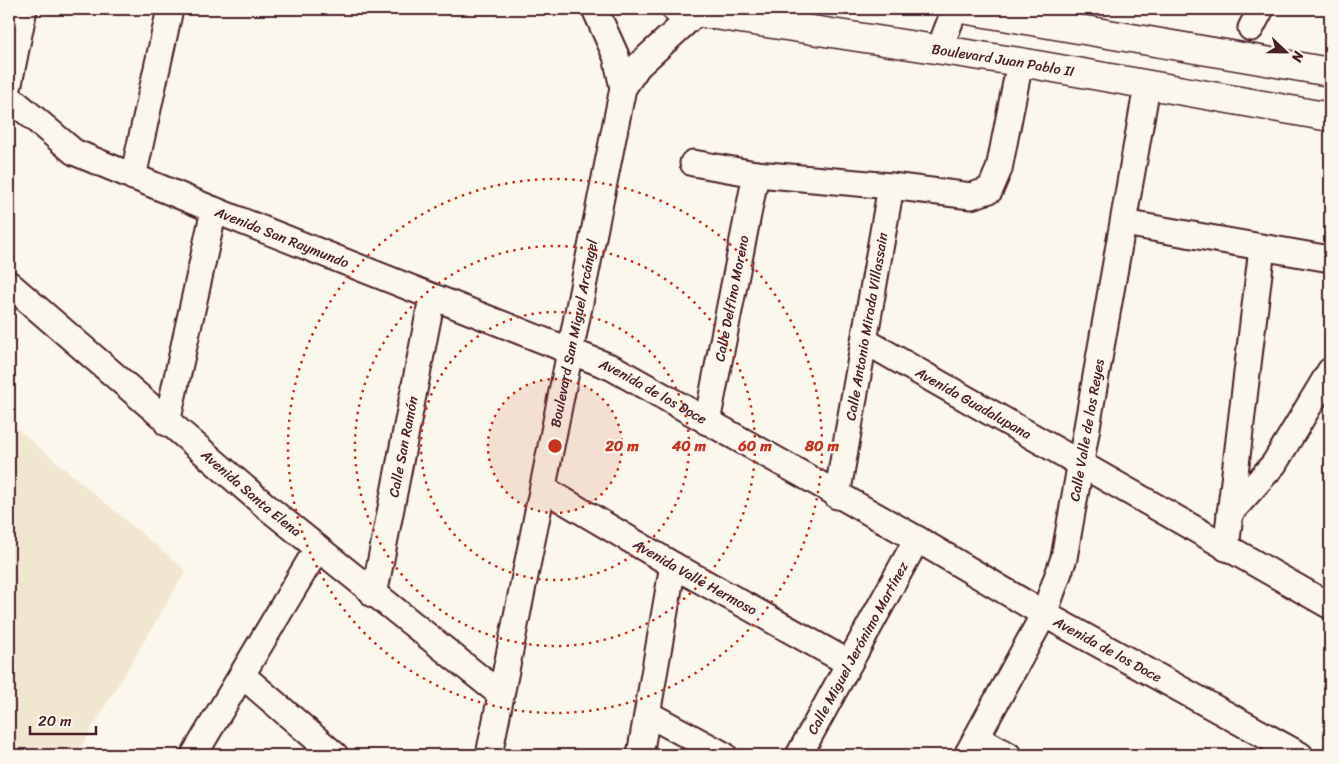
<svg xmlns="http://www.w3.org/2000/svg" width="1339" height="764" viewBox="0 0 1339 764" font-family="Sriracha,sans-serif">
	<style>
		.built { fill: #f1e6d0 }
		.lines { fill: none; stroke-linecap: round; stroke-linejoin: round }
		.street-casing { stroke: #4a1f2b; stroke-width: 29 }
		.secondary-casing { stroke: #4a1f2b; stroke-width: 31 }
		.street { stroke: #fbf7ec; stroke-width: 25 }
		.secondary { stroke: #fbf7ec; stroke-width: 28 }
		.ring { fill: none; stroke: #c8321e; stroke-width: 2.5; stroke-dasharray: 2.5 5 }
		.labels { text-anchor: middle; stroke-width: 4.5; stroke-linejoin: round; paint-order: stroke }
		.street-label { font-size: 14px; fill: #4a1f2b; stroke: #fbf7ec }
		.centre { fill: #c8321e; stroke: #fbf7ec; stroke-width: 2.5 }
		.ring-label { font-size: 15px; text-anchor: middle; font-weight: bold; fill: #c8321e; stroke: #fbf7ec; stroke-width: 4.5; stroke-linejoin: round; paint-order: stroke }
	</style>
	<rect width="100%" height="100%" fill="#fbf7ec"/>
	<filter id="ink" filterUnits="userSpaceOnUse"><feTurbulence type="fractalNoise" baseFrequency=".02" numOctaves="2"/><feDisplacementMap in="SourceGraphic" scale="10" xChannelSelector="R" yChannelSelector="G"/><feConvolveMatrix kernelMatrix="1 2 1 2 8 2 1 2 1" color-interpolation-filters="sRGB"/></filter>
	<g filter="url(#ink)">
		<!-- built -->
		<path class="built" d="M9,422L186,571L76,755H9Z"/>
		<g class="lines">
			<!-- street casing -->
			<g class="street-casing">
				<g id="street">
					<path d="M595,9L616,56L623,88"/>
					<path d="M1251,28L1261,9"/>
					<path d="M939,50L955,9"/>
					<path d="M9,84L24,9"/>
					<path id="s1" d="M9,97L74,152L214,210L613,368L917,539L1044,614L1300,755"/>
					<path d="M693,163L756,174L891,186L971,196L990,190L999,169L1020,62"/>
					<path d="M133,177L170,9"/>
					<path d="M1124,223L1330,259"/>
					<path id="s2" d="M9,284L268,508L500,694"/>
					<path id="s3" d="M865,341L1330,606"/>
					<path id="s4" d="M707,422L756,174"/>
					<path d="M167,423L214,210"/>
					<path id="s5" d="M544,489L673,565L849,663"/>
					<path id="s6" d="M837,496L891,186"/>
					<path d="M1230,513L1274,464L1330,371"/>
					<path d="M1226,548L1262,248"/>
					<path id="s7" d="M374,595L432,298"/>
					<path d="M242,675L335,755"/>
					<path d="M648,714L724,755"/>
					<path d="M977,738L1008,755"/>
					<path d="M194,755L317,549"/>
					<path id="s8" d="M489,755L623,88L638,66L697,12"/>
					<path d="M640,755L673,565"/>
					<path id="s9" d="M799,755L917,539"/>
					<path id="s10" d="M967,755L1044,614L1064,558L1147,86"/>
				</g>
			</g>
			<!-- secondary casing -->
			<g class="secondary-casing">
				<g id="secondary">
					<path id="s11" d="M676,9L1020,62L1330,117"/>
					<path d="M962,9L1330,72"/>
				</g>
			</g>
			<!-- street -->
			<use href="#street" class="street"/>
			<!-- secondary -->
			<use href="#secondary" class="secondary"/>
		</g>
	</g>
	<!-- distance rings -->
	<circle cx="555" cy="446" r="67" fill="#c8321e" fill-opacity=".12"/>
	<g class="ring">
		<circle cx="555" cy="446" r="67"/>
		<circle cx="555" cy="446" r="134"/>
		<circle cx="555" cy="446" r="200"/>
		<circle cx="555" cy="446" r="267"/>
	</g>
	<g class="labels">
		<!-- street labels -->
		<g class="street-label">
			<text dy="5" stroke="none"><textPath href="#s11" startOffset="331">Boulevard Juan Pablo II</textPath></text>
			<text dy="5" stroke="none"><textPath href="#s1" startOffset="310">Avenida San Raymundo</textPath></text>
			<text dy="5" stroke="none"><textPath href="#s4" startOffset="126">Calle Delfino Moreno</textPath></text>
			<text dy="5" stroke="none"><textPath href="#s6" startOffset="172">Calle Antonio Mirada Villassain</textPath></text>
			<text dy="5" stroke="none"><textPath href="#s8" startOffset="430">Boulevard San Miguel Arcángel</textPath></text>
			<text dy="5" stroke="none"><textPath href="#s1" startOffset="712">Avenida de los Doce</textPath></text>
			<text dy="5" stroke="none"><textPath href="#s3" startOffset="125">Avenida Guadalupana</textPath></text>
			<text dy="5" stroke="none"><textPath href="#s10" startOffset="350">Calle Valle de los Reyes</textPath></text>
			<text dy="5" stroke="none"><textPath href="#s7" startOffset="151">Calle San Ramón</textPath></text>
			<text dy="5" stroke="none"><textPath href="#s2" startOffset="320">Avenida Santa Elena</textPath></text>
			<text dy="5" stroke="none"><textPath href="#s5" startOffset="175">Avenida Valle Hermoso</textPath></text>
			<text dy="5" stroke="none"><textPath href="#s9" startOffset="122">Calle Miguel Jerónimo Martínez</textPath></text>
			<text dy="5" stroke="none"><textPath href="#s1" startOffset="1235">Avenida de los Doce</textPath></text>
		</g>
	</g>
	<circle cx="555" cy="446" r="8" class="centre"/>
	<g class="ring-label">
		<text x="622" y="451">20 m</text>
		<text x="689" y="451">40 m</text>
		<text x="755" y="451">60 m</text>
		<text x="822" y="451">80 m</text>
	</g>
	<!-- margin -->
	<rect width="1339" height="764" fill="none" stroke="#fbf7ec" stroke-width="30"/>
	<rect x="15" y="15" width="1309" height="734" fill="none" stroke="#4a1f2b" stroke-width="2" filter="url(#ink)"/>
	<!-- north arrow -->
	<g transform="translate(1286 52) rotate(112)" stroke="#fbf7ec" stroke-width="4" paint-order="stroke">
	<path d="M0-4L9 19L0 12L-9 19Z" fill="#4a1f2b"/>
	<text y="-8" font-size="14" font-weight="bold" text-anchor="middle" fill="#4a1f2b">N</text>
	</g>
	<!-- scale -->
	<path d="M30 726v8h66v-8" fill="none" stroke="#4a1f2b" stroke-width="2.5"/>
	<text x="38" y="726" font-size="15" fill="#4a1f2b" stroke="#fbf7ec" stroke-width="4" paint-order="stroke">20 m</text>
</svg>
